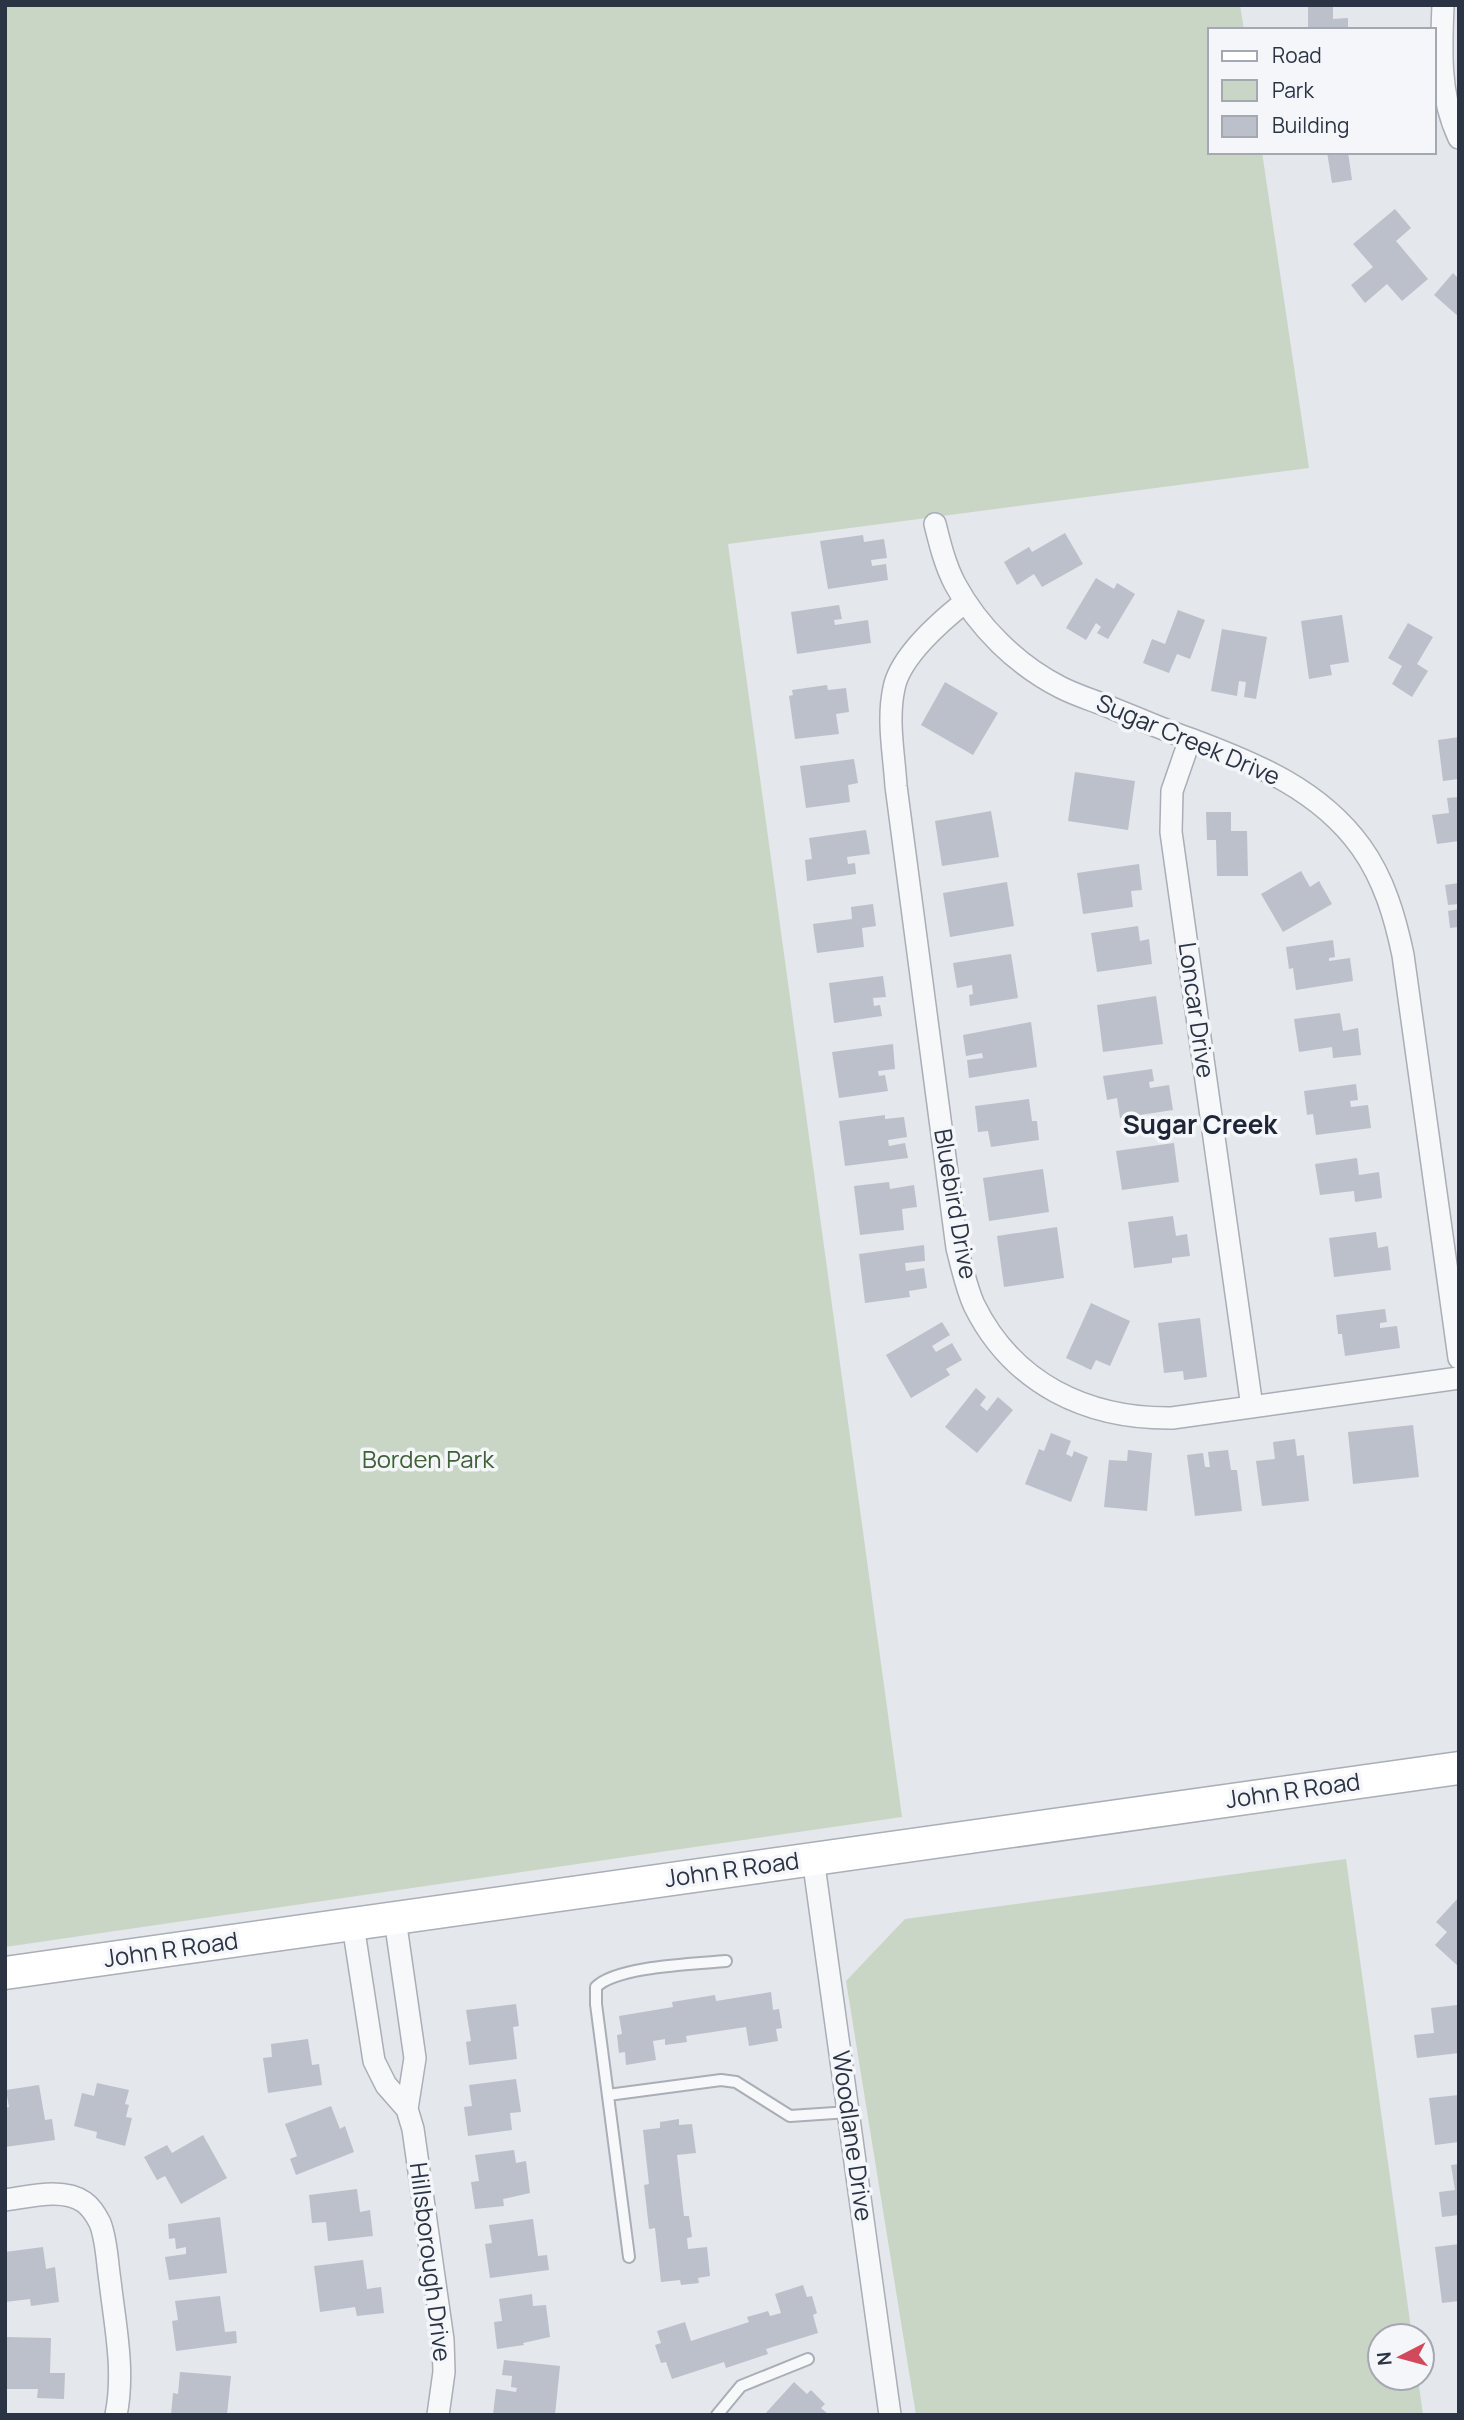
<svg xmlns="http://www.w3.org/2000/svg" width="1464" height="2420" viewBox="0 0 1464 2420" font-family="Manrope,sans-serif">
	<style>
		.green { fill: #c9d6c5 }
		.building { fill: #bbc0ca }
		.lines { fill: none; stroke-linecap: round; stroke-linejoin: round }
		.service-casing { stroke: #a9aeb7; stroke-width: 14 }
		.minor-casing { stroke: #a9aeb7; stroke-width: 24 }
		.secondary-casing { stroke: #a9aeb7; stroke-width: 35 }
		.service { stroke: #f7f8fa; stroke-width: 10 }
		.minor { stroke: #f7f8fa; stroke-width: 21 }
		.secondary { stroke: #fff; stroke-width: 32 }
		.labels { text-anchor: middle; stroke-width: 7; stroke-linejoin: round; paint-order: stroke }
		.street-label { font-size: 24px; fill: #2b3445; stroke: #f4f6f9 }
		.park-label { font-size: 24px; fill: #3f6138; stroke: #f4f6f9 }
		.neighbourhood-label { font-size: 26px; font-weight: bold; fill: #1d2536; stroke: #f4f6f9 }
	</style>
	<rect width="100%" height="100%" fill="#e4e7ec"/>
	<!-- green -->
	<path class="green" d="M5,5H1240L1244,30H1210V152H1262L1309,468L728,544L902,1817L5,1947Z
		M1346,1859L1412,2336H1380V2378H1418L1423,2415H916L846,1981L905,1919Z"/>
	<!-- building -->
	<path class="building" d="M1308,5H1333V19L1348,18V30H1308Z
		M1327,152H1348L1352,180L1332,183Z
		M1395,209L1411,228L1396,241L1428,279L1402,301L1387,284L1365,303L1351,285L1373,267L1353,244Z
		M1453,273L1459,279V317L1434,295Z
		M1065,533L1083,564L1042,587L1034,574L1017,585L1004,562L1029,547L1032,552Z
		M863,535L864,542L884,539L887,558L871,560L872,566L886,564L888,580L828,589L820,541Z
		M1096,578L1114,589L1117,583L1135,594L1108,639L1097,633L1101,627L1096,623L1086,640L1066,628Z
		M839,605L842,619L834,620L835,625L868,620L871,643L797,654L791,612Z
		M1178,610L1205,620L1190,659L1177,654L1169,673L1143,663L1152,639L1165,644Z
		M1342,615L1349,662L1330,665L1332,675L1309,679L1301,621Z
		M1408,623L1433,637L1417,664L1428,671L1412,697L1392,684L1402,666L1388,658Z
		M1222,629L1267,637L1256,699L1244,697L1246,682L1239,681L1237,696L1211,691Z
		M945,682L998,713L973,755L921,725Z
		M827,685L828,690L846,688L849,712L836,714L839,734L795,739L789,696L793,695L792,690Z
		M1459,737V779L1443,781L1438,740Z
		M854,759L858,783L848,785L850,802L806,808L800,766Z
		M1075,772L1135,781L1128,830L1068,821Z
		M1459,797V841L1437,844L1432,815L1449,813L1447,798Z
		M991,811L999,857L942,866L935,821Z
		M1206,812H1231V831H1247L1248,876H1217L1216,840H1207Z
		M866,830L870,854L847,857L848,864L855,863L856,874L807,881L805,860L812,859L809,838Z
		M1139,864L1142,890L1131,891L1133,907L1083,914L1077,873Z
		M1301,871L1310,887L1319,881L1332,904L1283,932L1261,894Z
		M1007,882L1014,926L950,937L943,893Z
		M1459,883V904L1448,905L1445,885Z
		M873,904L876,926L862,928L864,947L817,953L813,924L852,919L851,907Z
		M1459,909V927L1450,928L1448,911Z
		M1138,926L1140,941L1149,939L1152,964L1097,972L1091,933Z
		M1333,940L1335,957L1329,958V961L1350,958L1353,981L1296,990L1293,968L1289,969L1286,947Z
		M1011,954L1018,998L970,1006L969,995L973,994L972,985L957,988L953,963Z
		M883,976L886,997L873,998L874,1006L880,1005L882,1016L834,1023L829,983Z
		M1156,996L1163,1044L1103,1052L1097,1005Z
		M1340,1013L1343,1031L1358,1028L1361,1055L1333,1058L1332,1047L1299,1052L1294,1019Z
		M1031,1022L1037,1067L969,1078L967,1060L983,1058L982,1053L966,1056L963,1035Z
		M893,1044L895,1069L878,1071L879,1076L885,1075L888,1091L839,1098L832,1052Z
		M1152,1069L1154,1081L1149,1082L1150,1088L1169,1085L1173,1110L1120,1118L1117,1098L1107,1100L1103,1076Z
		M1356,1084L1358,1100L1350,1101L1351,1107L1368,1105L1371,1128L1316,1135L1313,1114L1307,1115L1304,1091Z
		M1029,1099L1032,1121H1037L1039,1140L991,1147L988,1131L978,1132L975,1106Z
		M885,1115V1119L904,1117L907,1137L888,1140L889,1146L905,1143L908,1158L845,1166L839,1121Z
		M1174,1143L1179,1182L1122,1190L1116,1151Z
		M1357,1158L1359,1175L1379,1172L1382,1198L1355,1202L1354,1191L1320,1195L1315,1164Z
		M1043,1169L1049,1212L989,1221L983,1178Z
		M889,1182L890,1189L914,1185L917,1207L902,1209L904,1230L860,1235L854,1186Z
		M1173,1216L1176,1236L1187,1234L1190,1256L1172,1258V1263L1134,1268L1128,1222Z
		M1057,1227L1064,1278L1004,1287L997,1236Z
		M1376,1232L1378,1248L1388,1246L1391,1270L1334,1277L1329,1238Z
		M924,1245L925,1261L905,1263L906,1271L924,1268L927,1288L909,1291L910,1297L865,1303L859,1254Z
		M1091,1303L1130,1321L1110,1366L1096,1360L1091,1370L1066,1358Z
		M1385,1309L1387,1322L1380,1323V1328L1397,1326L1400,1348L1345,1356L1342,1334H1338L1336,1315Z
		M1200,1318L1207,1377L1184,1380L1183,1371L1164,1373L1158,1323Z
		M942,1322L950,1335L932,1346L936,1352L952,1343L962,1360L946,1369L950,1375L911,1398L886,1355Z
		M976,1388L986,1397L980,1405L987,1411L998,1397L1013,1410L977,1453L945,1427Z
		M1413,1425L1419,1477L1353,1484L1348,1432Z
		M1051,1433L1071,1441L1066,1454L1072,1457L1074,1451L1088,1457L1071,1502L1025,1484L1039,1449L1044,1451Z
		M1295,1439L1297,1456L1304,1455L1309,1501L1262,1506L1256,1461L1275,1459L1273,1442Z
		M1128,1450L1152,1453L1147,1511L1104,1507L1109,1460L1127,1461Z
		M1228,1450L1231,1470H1237L1242,1511L1195,1516L1187,1455L1203,1453L1205,1467H1210L1208,1452Z
		M1459,1897V1967L1435,1945L1447,1932L1436,1922Z
		M771,1992L773,2010L779,2009L782,2028L776,2029L778,2041L749,2046L746,2027L686,2036L687,2042L665,2045V2039L653,2041L656,2060L626,2065L625,2052L619,2053L617,2035L622,2034L619,2016L673,2007L672,2002L715,1995L716,2001Z
		M516,2004L519,2026L513,2027L517,2059L469,2065L466,2042L471,2041L466,2010Z
		M1457,2005L1459,2053L1417,2058L1414,2035L1434,2033L1431,2008Z
		M308,2039L312,2065L319,2064L322,2085L268,2093L263,2058L272,2057L271,2044Z
		M516,2079L521,2112L510,2113L512,2130L468,2136L464,2107L472,2106L469,2085Z
		M97,2083L129,2090L125,2104L129,2105L126,2117L132,2118L125,2146L96,2138L97,2132L74,2126L82,2093L94,2096Z
		M39,2085L45,2120L52,2119L55,2140L5,2147V2108L9,2107L6,2090Z
		M1459,2095V2142L1435,2145L1429,2098Z
		M331,2106L340,2129L345,2126L354,2152L296,2175L290,2159L297,2156L285,2124Z
		M679,2119V2125L692,2124L696,2153L677,2155L684,2216H689L692,2237L687,2238L688,2249L707,2247L710,2276L698,2278L699,2283L681,2285L680,2280L661,2282L655,2228L649,2229L644,2185L649,2184L643,2130L660,2128V2122Z
		M203,2135L227,2178L181,2204L165,2176L157,2180L144,2157L167,2145L172,2153Z
		M514,2150L516,2163L526,2161L530,2193L503,2199L504,2206L475,2209L471,2182L479,2181L475,2155Z
		M1459,2164V2215L1442,2217L1439,2192L1455,2190L1451,2165Z
		M357,2189L360,2212L370,2210L373,2236L328,2241L326,2222L312,2223L309,2195Z
		M220,2217L227,2273L169,2280L165,2257L186,2254V2247L176,2249L175,2238L169,2239L168,2224Z
		M533,2219L538,2256L547,2255L549,2270L490,2278L485,2244L492,2243L489,2225Z
		M1459,2244V2301L1442,2303L1435,2247Z
		M43,2247L46,2269L55,2267L59,2302L31,2306L30,2299L5,2302V2252Z
		M363,2260L367,2289L381,2287L384,2313L357,2316L355,2307L320,2312L314,2266Z
		M803,2285L807,2297L812,2296L817,2313L813,2315L818,2333L766,2349L768,2354L726,2368L724,2362L672,2379L666,2362L661,2363L655,2345L661,2343L657,2331L685,2322L691,2341L749,2322L747,2317L768,2311L770,2316L781,2313L775,2294Z
		M532,2294L533,2306L546,2305L550,2337L523,2343L524,2345L497,2349L494,2322L502,2321L499,2299Z
		M220,2296L225,2332L236,2331L237,2343L176,2351L172,2321L178,2320L175,2301Z
		M5,2337L51,2338L50,2373H65L64,2399L37,2398L38,2389H5Z
		M504,2360L560,2366L555,2415H493L496,2389L516,2392L517,2388L511,2387L512,2376L502,2375Z
		M180,2372L231,2376L227,2415H171L173,2393L178,2394Z
		M794,2382L807,2394L811,2390L825,2404L821,2408L829,2415H764Z"/>
	<g class="lines">
		<!-- service casing -->
		<g class="service-casing">
			<path id="service" d="M608,2095L721,2080L736,2082L790,2116L849,2112
				M629,2257L596,2004V1987C617,1966 695,1964 726,1961
				M717,2415L741,2386L808,2359"/>
		</g>
		<!-- minor casing -->
		<g class="minor-casing">
			<path id="minor" d="M1443,5C1441,51 1439,96 1459,138
				M935,524C940,544 945,565 955,584C978,627 1017,665 1060,687C1077,696 1096,701 1114,709C1140,719 1166,731 1193,740C1257,764 1320,790 1361,847C1384,879 1395,917 1403,955L1459,1358
				M965,602C941,621 900,657 894,688C887,720 894,754 896,786L957,1248C962,1267 966,1287 974,1305C1013,1384 1087,1419 1172,1418L1459,1378
				M1190,739L1172,791L1171,832L1252,1407
				M813,1858L890,2415
				M395,1919L415,2058L407,2109
				M353,1925L374,2061L386,2085L407,2109L413,2129L443,2340L444,2372L438,2415
				M5,2200C28,2197 63,2187 84,2202C91,2207 96,2215 100,2223C107,2241 107,2262 110,2281C115,2325 125,2371 116,2415"/>
		</g>
		<!-- secondary casing -->
		<g class="secondary-casing">
			<path id="secondary" d="M5,1973L1459,1768"/>
		</g>
		<!-- service -->
		<use href="#service" class="service"/>
		<!-- minor -->
		<use href="#minor" class="minor"/>
		<!-- secondary -->
		<use href="#secondary" class="secondary"/>
	</g>
	<g class="labels">
		<!-- street labels -->
		<g class="street-label">
			<text transform="translate(1188 740) rotate(23)" y="8">Sugar Creek Drive</text>
			<text transform="translate(1196 1010) rotate(82)" y="8">Loncar Drive</text>
			<text transform="translate(955 1204) rotate(80)" y="8">Bluebird Drive</text>
			<text transform="translate(1293 1791) rotate(-8)" y="8">John R Road</text>
			<text transform="translate(732 1870) rotate(-8)" y="8">John R Road</text>
			<text transform="translate(171 1950) rotate(-8)" y="8">John R Road</text>
			<text transform="translate(852 2136) rotate(82)" y="8">Woodlane Drive</text>
			<text transform="translate(430 2262) rotate(83)" y="8">Hillsborough Drive</text>
		</g>
		<!-- park labels -->
		<g class="park-label">
			<text x="428" y="1468">Borden Park</text>
		</g>
		<!-- neighbourhood labels -->
		<g class="neighbourhood-label">
			<text x="1200" y="1134">Sugar Creek</text>
		</g>
	</g>
	<!-- border -->
	<rect width="1464" height="2420" fill="none" stroke="#2b3445" stroke-width="14"/>
	<!-- legend -->
	<rect x="1208" y="28" width="228" height="126" fill="#f4f6f9" stroke="#a4a8b1" stroke-width="2"/>
	<rect x="1222" y="51" width="35" height="10" fill="#ffffff" stroke="#a4a8b1" stroke-width="2"/>
	<text x="1272" y="63" font-size="21" fill="#2b3445">Road</text>
	<rect x="1222" y="80" width="35" height="21" fill="#c9d6c5" stroke="#a4a8b1" stroke-width="2"/>
	<text x="1272" y="98" font-size="21" fill="#2b3445">Park</text>
	<rect x="1222" y="116" width="35" height="21" fill="#bbc0ca" stroke="#a4a8b1" stroke-width="2"/>
	<text x="1272" y="133" font-size="21" fill="#2b3445">Building</text>
	<!-- north arrow -->
	<g transform="translate(1401 2357) rotate(264)"><circle r="33" fill="#f4f6f9" stroke="#a4a8b1" stroke-width="2"/>
	<path d="M0-5L12 26L0 18L-12 26Z" fill="#d1495b"/>
	<text y="-10" font-size="19" font-weight="bold" text-anchor="middle" fill="#2b3445">N</text>
	</g>
</svg>
